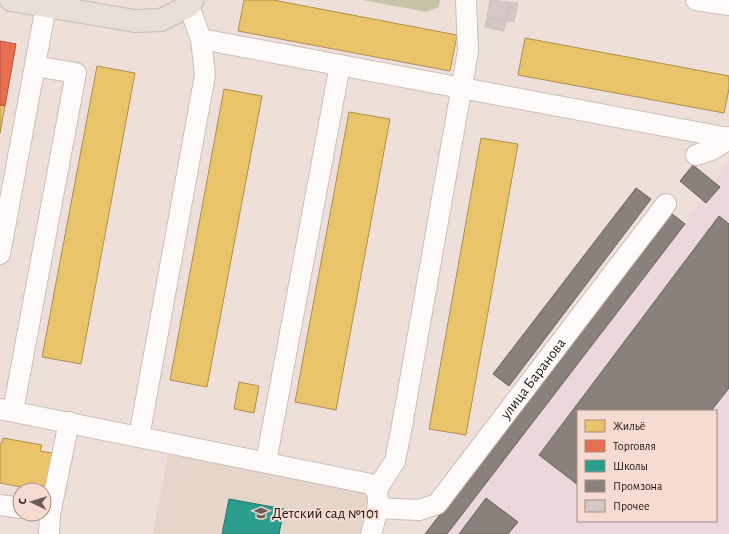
<svg xmlns="http://www.w3.org/2000/svg" width="729" height="534" viewBox="0 0 729 534" font-family="'Alegreya Sans',sans-serif">
	<style>
		.industrial { fill: #ebd7dc; fill-rule: evenodd }
		.education { fill: #e5d6c9 }
		.forest { fill: #c7c3a6 }
		.homes { fill: #e9c46a; stroke: #ad9050 }
		.shops { fill: #e76f51; stroke: #ac553e }
		.schools { fill: #2a9d8f; stroke: #27756a }
		.industry { fill: #8a817c; stroke: #6a615c }
		.building { fill: #d5c9c8; stroke: #ccc1c1 }
		.lines { fill: none; stroke-linecap: round; stroke-linejoin: round }
		.minor-casing { stroke: #cbbeb9; stroke-width: 22 }
		.major-casing { stroke: #c4bdb9; stroke-width: 24 }
		.minor { stroke: #fdfaf9; stroke-width: 20 }
		.major { stroke: #e9dfd9; stroke-width: 22 }
		.labels { text-anchor: middle; stroke-width: 4; stroke-linejoin: round; paint-order: stroke }
		.street-label { font-size: 15px; fill: #211713; stroke: #f8dbd0 }
		.poi-label { font-size: 15px; fill: #211713; stroke: #f8dbd0; text-anchor: start }
	</style>
	<rect width="100%" height="100%" fill="#efdfd9"/>
	<!-- industrial -->
	<path class="industrial" d="M729,160V534H447L685,224ZM578,411H716V521H578Z"/>
	<!-- education -->
	<path class="education" d="M168,454L368,491L360,534H153Z"/>
	<!-- forest -->
	<path class="forest" d="M363,0H440L439,7L426,12Z"/>
	<!-- homes -->
	<path class="homes" d="M244,0H273L457,35L450,71L238,31Z
		M525,38L729,76V89L724,113L518,75Z
		M97,66L135,73L81,364L42,357Z
		M224,89L262,96L207,387L170,380Z
		M0,105L5,106L0,133Z
		M349,112L390,119L336,410L295,402Z
		M481,138L518,144L466,435L429,429Z
		M239,382L259,386L254,413L234,409Z
		M3,438L42,445L40,451L57,454L50,492L44,491V490H37L0,483V443L1,444Z"/>
	<!-- shops -->
	<path class="shops" d="M0,41L16,44L5,106L0,105Z"/>
	<!-- schools -->
	<path class="schools" d="M229,499L284,509L279,534H222Z"/>
	<!-- industry -->
	<path class="industry" d="M693,165L720,187L706,203L680,181Z
		M636,188L651,199L509,386L493,374Z
		M671,213L685,224L447,534H425Z
		M719,216L729,224V388L711,411H578V485L539,455Z
		M486,498L518,522L508,534H459Z"/>
	<!-- building -->
	<path class="building" d="M490,0L509,2L506,21L487,17Z
		M510,2L518,3L514,22L506,21Z
		M487,18L506,21L504,31L485,27Z"/>
	<g class="lines">
		<!-- minor casing -->
		<g class="minor-casing">
			<g id="minor">
				<path d="M696,0L729,5"/>
				<path d="M201,39L728,138"/>
				<path d="M696,155C710,151 720,147 729,137"/>
				<path d="M0,254L46,6"/>
				<path d="M0,409L371,484C385,497 375,518 371,534"/>
				<path d="M13,411L76,73L35,66"/>
				<path d="M139,437L205,75L201,39L189,6"/>
				<path d="M266,462L340,65"/>
				<path d="M377,489L395,461L401,431L468,51L466,0"/>
				<path d="M0,505L20,508"/>
				<path id="s1" d="M377,508L419,510L437,504L666,204"/>
				<path d="M49,534L50,514L69,422"/>
			</g>
		</g>
		<!-- major casing -->
		<g class="major-casing">
			<path id="major" d="M11,0L135,21L161,20L189,6L193,0"/>
		</g>
		<!-- minor -->
		<use href="#minor" class="minor"/>
		<!-- major -->
		<use href="#major" class="major"/>
	</g>
	<!-- icons -->
	<defs>
		<g id="school-bare" transform="scale(1.08)"><path d="M0-5L7-2L0 1L-7-2ZM-4 1L0 2.5L4 1V4Q0 6-4 4Z" fill="#695d58" stroke="#f8dbd0" stroke-width="2.5" paint-order="stroke"/></g>
	</defs>
	<g fill-rule="evenodd">
		<use href="#school-bare" x="261" y="513"/>
	</g>
	<g class="labels">
		<!-- street labels -->
		<g class="street-label">
			<text dy="5" stroke="none"><textPath href="#s1" startOffset="219">улица Баранова</textPath></text>
		</g>
		<!-- poi labels -->
		<g class="poi-label">
			<text x="272" y="518">Детский сад №101</text>
		</g>
	</g>
	<!-- legend -->
	<rect x="577" y="410" width="140" height="112" fill="#f8dbd0" stroke="#a28d84"/>
	<rect x="585" y="420" width="20" height="12" fill="#e9c46a" stroke="#a28d84"/>
	<text x="613" y="430" font-size="12" fill="#211713">Жильё</text>
	<rect x="585" y="440" width="20" height="12" fill="#e76f51" stroke="#a28d84"/>
	<text x="613" y="450" font-size="12" fill="#211713">Торговля</text>
	<rect x="585" y="460" width="20" height="12" fill="#2a9d8f" stroke="#a28d84"/>
	<text x="613" y="470" font-size="12" fill="#211713">Школы</text>
	<rect x="585" y="480" width="20" height="12" fill="#8a817c" stroke="#a28d84"/>
	<text x="613" y="490" font-size="12" fill="#211713">Промзона</text>
	<rect x="585" y="500" width="20" height="12" fill="#d5c9c8" stroke="#a28d84"/>
	<text x="613" y="510" font-size="12" fill="#211713">Прочее</text>
	<!-- north arrow -->
	<g transform="translate(32 502) rotate(274)"><circle r="19" fill="#f8dbd0" stroke="#a28d84"/>
	<path d="M0-3L7 15L0 10L-7 15Z" fill="#695d58"/>
	<text y="-6" font-size="11" font-weight="bold" text-anchor="middle" fill="#211713">С</text>
	</g>
</svg>
